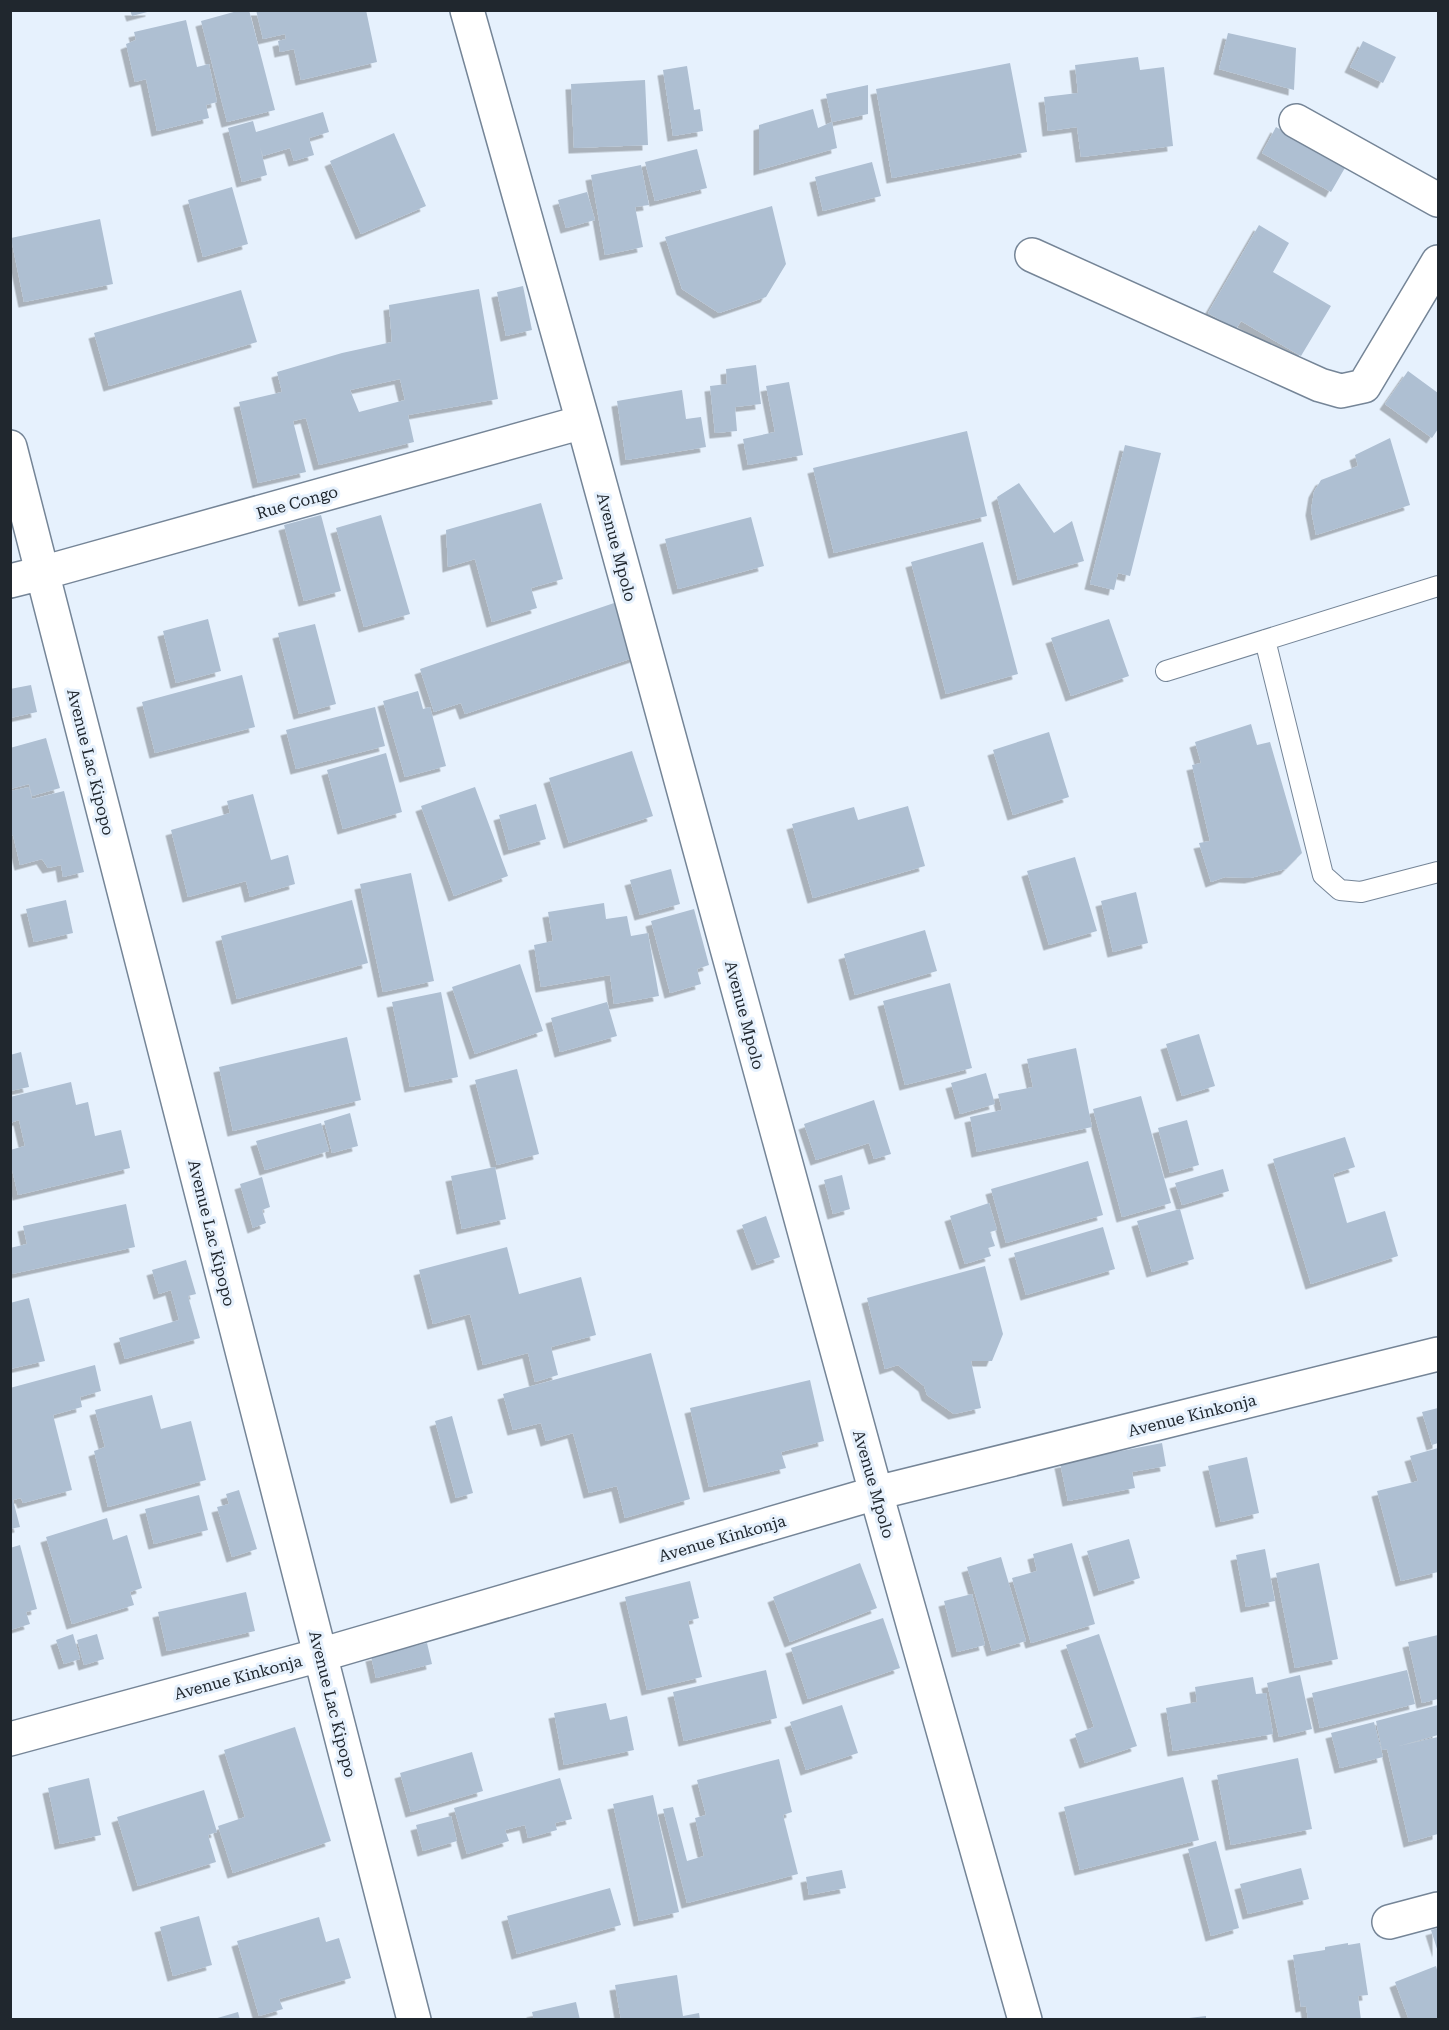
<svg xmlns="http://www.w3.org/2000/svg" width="1449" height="2030" viewBox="0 0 1449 2030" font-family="'Roboto Serif',serif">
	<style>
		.building { fill: #aebfd2; fill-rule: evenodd; filter: url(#shadow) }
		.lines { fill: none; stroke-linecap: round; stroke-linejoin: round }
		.service-casing { stroke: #758597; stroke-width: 22 }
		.minor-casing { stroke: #758597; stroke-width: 36 }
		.service { stroke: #fff; stroke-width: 20 }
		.minor { stroke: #fff; stroke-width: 33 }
		.labels { text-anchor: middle; stroke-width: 6; stroke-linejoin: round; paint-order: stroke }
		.street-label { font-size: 16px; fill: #20272e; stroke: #e6f1fd }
	</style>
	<defs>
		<filter id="shadow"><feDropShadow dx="-5.5" dy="5.5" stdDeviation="0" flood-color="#0004"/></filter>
	</defs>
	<rect width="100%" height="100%" fill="#e6f1fd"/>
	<!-- building -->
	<path class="building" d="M130,10H151V11L132,16Z
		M241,10H249L275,110L227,122L201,21Z
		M256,10H366L377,62L301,80L294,49L280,52L278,41L286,39L285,34L263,39Z
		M186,20L197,67L209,64L217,102L206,105L209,118L157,131L146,79L135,82L126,44L136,40L134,32Z
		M1228,33L1296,48L1294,90L1219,69Z
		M1363,41L1396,57L1383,83L1350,67Z
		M1138,57L1140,70L1164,67L1173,146L1081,157L1077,127L1048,131L1044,97L1078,93L1075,65Z
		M1010,63L1027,152L892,178L876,89Z
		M687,66L694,110L700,109L703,131L673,136L663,70Z
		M645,80L648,145L574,148L571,84Z
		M868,85V114L832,122L837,148L759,170V125L813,109L818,128L832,122L826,94Z
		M323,112L329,132L309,138L314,155L294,161L290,148L263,156L260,147L267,175L242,182L228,128L253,121L256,132Z
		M1276,127L1346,166L1331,192L1262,153Z
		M394,133L426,206L361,234L330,161Z
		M697,149L707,188L655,201L645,162Z
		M872,162L881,196L823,211L815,177Z
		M641,165L649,205L635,207L643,247L605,255L591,175Z
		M232,187L248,244L203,257L188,200Z
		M587,192L595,220L566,228L558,200Z
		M772,206L786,264L766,297L719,313L682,289L665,237Z
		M100,219L113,284L24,302L11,238Z
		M1259,225L1289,243L1273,272L1331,306L1301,356L1241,321L1236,329L1208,313Z
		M523,286L532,330L506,336L497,292Z
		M479,289L498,399L408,415L414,442L319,465L306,418L293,421L306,472L258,483L239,402L282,392L277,372L342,353L392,342L389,305ZM400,379L405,400L359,412L350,390Z
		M241,290L257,342L109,386L94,333Z
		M756,365L761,404L735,407L737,431L715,433L710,386L727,384L726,369Z
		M1408,371L1438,393V429L1432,438L1385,404Z
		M789,382L803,455L748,465L743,439L775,432L766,386Z
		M682,390L686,419L701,417L706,447L626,460L617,401Z
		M967,431L987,516L834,553L813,468Z
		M1390,438L1410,505L1316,535L1311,510L1314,492L1321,480L1358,466L1355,455Z
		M1125,445L1161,453L1130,576L1118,573L1114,590L1090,584Z
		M1019,483L1054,533L1072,521L1084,561L1018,580L997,497Z
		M541,503L563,579L531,588L537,608L492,622L475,559L448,567L446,530Z
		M321,515L341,591L304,601L284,525Z
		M381,515L410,614L364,627L336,528Z
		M751,517L764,566L678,589L665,539Z
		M983,542L1018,674L946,694L911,562Z
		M620,601L639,656L465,714L461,703L434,712L420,669Z
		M208,619L221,671L176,683L163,631Z
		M1109,619L1129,676L1071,696L1051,638Z
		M315,624L336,704L299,714L278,633Z
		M242,675L255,727L155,753L142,702Z
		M31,685L37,712L10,718V689Z
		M418,691L423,709L430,707L446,766L405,777L383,701Z
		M375,707L385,746L296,769L286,730Z
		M1251,724L1257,745L1270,742L1302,853L1286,869L1250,878L1225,877L1211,882L1199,843L1210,841L1192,765L1201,763L1195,742Z
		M1049,732L1069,797L1013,815L993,750Z
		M46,738L60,788L32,796L29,784L10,789V748Z
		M632,751L653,816L569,843L549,778Z
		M386,753L402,812L343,829L327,770Z
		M29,787L32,799L64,791L84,872L63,877L61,865L48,868L42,859L20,865L13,835L10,836V791Z
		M475,787L508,876L454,896L421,806Z
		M253,794L271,860L288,855L295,884L250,897L246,881L188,897L171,830L230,813L227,801Z
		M536,804L546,839L509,850L499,815Z
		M908,806L925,866L813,898L792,824L854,807L858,820Z
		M1075,857L1097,931L1049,945L1027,871Z
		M671,869L680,904L640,915L630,880Z
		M411,873L434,981L383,992L360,884Z
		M1136,892L1148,943L1113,952L1101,901Z
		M66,900L73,933L34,942L26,909Z
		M352,900L368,963L237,999L221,936Z
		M604,903L606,919L627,916L631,936L648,933L659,996L614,1004L610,975L541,987L534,945L553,941L548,912Z
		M694,909L709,965L697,969L701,984L670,993L651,921Z
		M925,930L937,971L855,995L844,954Z
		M520,964L543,1031L475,1054L452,987Z
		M950,983L972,1068L905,1085L883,1001Z
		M441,992L458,1077L410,1087L392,1002Z
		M607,1002L617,1036L560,1052L551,1018Z
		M1199,1034L1215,1086L1182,1096L1166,1044Z
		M347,1037L361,1100L233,1131L219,1067Z
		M1076,1048L1092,1127L977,1152L970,1117L1002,1110L998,1094L1033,1087L1027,1059Z
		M21,1052L29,1087L10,1091V1055Z
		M517,1069L539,1154L497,1165L475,1080Z
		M986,1073L995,1104L960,1114L951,1083Z
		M71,1082L76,1105L88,1102L95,1136L121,1130L130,1168L18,1195L10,1161V1150L25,1146L19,1120L10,1123V1097Z
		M1141,1096L1171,1203L1122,1217L1093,1109Z
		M874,1100L891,1154L874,1159L869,1143L816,1160L804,1124Z
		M350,1113L358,1146L332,1153L324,1121Z
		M1187,1120L1199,1165L1170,1173L1158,1128Z
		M321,1123L329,1151L265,1170L256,1141Z
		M1345,1137L1355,1167L1333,1174L1347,1223L1385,1211L1398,1256L1311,1284L1273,1159Z
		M1088,1161L1103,1215L1006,1243L991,1189Z
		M495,1167L506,1219L462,1229L451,1176Z
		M1223,1169L1229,1191L1182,1205L1175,1183Z
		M842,1175L850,1209L833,1214L824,1180Z
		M262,1177L270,1207L262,1210L266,1223L253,1228L240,1184Z
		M989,1203L997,1230L990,1232L995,1246L988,1248L991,1256L965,1264L950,1216Z
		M126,1204L135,1247L12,1274L10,1248L27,1244L23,1226Z
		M1180,1209L1194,1259L1152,1272L1137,1221Z
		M766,1216L780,1257L757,1265L742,1225Z
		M1103,1227L1115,1269L1026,1295L1014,1253Z
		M507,1247L519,1294L581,1277L596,1335L551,1347L558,1375L535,1382L528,1353L483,1365L470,1314L433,1324L419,1270Z
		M186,1260L196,1294L188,1296L200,1338L125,1359L119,1338L179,1320L171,1290L159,1294L152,1270Z
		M985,1266L1003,1334L992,1361H971L981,1408L954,1414L927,1395L924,1386L898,1365L885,1369L867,1298Z
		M29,1298L45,1361L10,1369V1303Z
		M651,1353L690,1499L625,1518L617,1486L589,1493L573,1433L546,1441L541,1423L513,1430L503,1394Z
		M95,1365L101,1391L80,1397L82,1407L53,1415L72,1490L23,1503L21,1498L13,1500L20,1527L10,1529V1388Z
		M810,1380L824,1441L781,1452L786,1468L709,1487L690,1408Z
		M152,1395L161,1429L191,1421L206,1480L108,1507L94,1451L105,1447L95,1410Z
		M1438,1408V1443L1432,1445L1422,1412Z
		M452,1416L473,1493L456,1498L435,1421Z
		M1162,1443L1166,1466L1132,1472L1135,1488L1068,1501L1060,1463Z
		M1438,1448V1572L1401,1581L1377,1491L1418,1481L1410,1456Z
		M1247,1457L1259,1513L1221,1522L1208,1466Z
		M239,1490L257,1549L232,1557L217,1507L229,1504L226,1494Z
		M199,1495L208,1530L154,1544L145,1509Z
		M107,1518L113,1540L127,1535L142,1588L130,1592L134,1605L72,1624L46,1537Z
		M1129,1539L1140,1578L1099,1591L1087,1551Z
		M1072,1543L1095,1624L1031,1643L1012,1578L1037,1571L1033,1554Z
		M20,1545L37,1609L26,1612L30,1624L10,1630V1548Z
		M1265,1549L1275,1601L1246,1607L1236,1555Z
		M1001,1557L1026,1641L992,1651L967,1567Z
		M860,1563L877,1608L790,1642L773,1597Z
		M1319,1563L1338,1659L1295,1668L1276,1573Z
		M690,1581L699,1618L688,1621L702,1677L647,1690L625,1597Z
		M246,1592L255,1631L167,1651L158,1612Z
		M972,1594L985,1645L957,1652L944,1601Z
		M883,1618L900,1668L808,1699L791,1648Z
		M73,1634L80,1659L64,1664L56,1640Z
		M97,1634L104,1659L84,1665L77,1640Z
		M1099,1634L1137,1746L1085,1763L1075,1734L1094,1727L1066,1645Z
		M1438,1635V1699L1422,1703L1408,1642Z
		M427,1643L432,1664L376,1678L371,1656Z
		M766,1670L777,1718L684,1741L673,1692Z
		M1407,1670L1415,1704L1320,1728L1312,1693Z
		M1300,1675L1312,1729L1279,1737L1267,1683Z
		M1253,1677L1256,1694L1266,1693L1273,1734L1173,1751L1166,1708L1197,1702L1195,1687Z
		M606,1703L610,1720L627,1716L634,1750L564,1765L554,1713Z
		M842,1705L858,1753L806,1770L790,1722Z
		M1438,1705V1735L1399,1746L1438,1737V1834L1409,1842L1387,1749L1382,1750L1376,1721Z
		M1374,1722L1383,1757L1340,1768L1331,1733Z
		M295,1727L331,1841L233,1873L218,1826L245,1817L224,1750Z
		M472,1752L483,1791L411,1812L400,1773Z
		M1298,1758L1312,1829L1231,1845L1217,1775Z
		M779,1759L792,1812L783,1815L798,1874L687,1903L663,1809L673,1807L687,1861L704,1856L695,1818L706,1815L697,1780Z
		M1183,1777L1199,1840L1080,1870L1064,1807Z
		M89,1778L101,1835L60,1844L48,1788Z
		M560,1778L572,1819L555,1823L557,1830L528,1838L525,1825L505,1830L509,1841L467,1854L454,1808Z
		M204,1790L217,1832L208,1835L216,1862L138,1886L117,1817Z
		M653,1795L679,1912L639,1921L613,1804Z
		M451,1816L457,1841L423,1851L416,1825Z
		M1216,1841L1239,1928L1211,1936L1188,1849Z
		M1301,1868L1309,1899L1248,1914L1240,1884Z
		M842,1870L846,1888L809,1895L806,1877Z
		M610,1888L621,1925L517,1954L507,1916Z
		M199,1916L212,1965L173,1976L160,1927Z
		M319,1917L326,1942L339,1938L351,1978L279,1999L283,2009L259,2016L237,1941Z
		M1438,1928V1952L1431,1930Z
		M1348,1943V1945L1360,1943L1368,1995L1358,1996L1361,2020H1308L1306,2006L1301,2007L1293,1955L1325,1950V1947Z
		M1436,1966L1438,1973V2020H1409L1395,1982Z
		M677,1975L683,2016L699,2013L700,2020H621L615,1985Z
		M576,2002L580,2020H534L532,2012Z
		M238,2012L240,2020H214V2019Z
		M1206,2016V2020H1190L1189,2018Z"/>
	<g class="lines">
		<!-- service casing -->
		<g class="service-casing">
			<path id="service" d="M1265,640L1323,875L1340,890L1361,892L1438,872
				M1166,671L1438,586"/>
		</g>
		<!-- minor casing -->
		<g class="minor-casing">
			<path id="minor" d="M467,10L583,422L876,1493L1025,2020
				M1296,121L1438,200
				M1032,255L1320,385L1341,391L1364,386L1438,262
				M10,447L414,2020
				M10,581L42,573L583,422
				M10,1739L320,1655L876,1493L1438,1354
				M1389,1922L1438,1909"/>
		</g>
		<!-- service -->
		<use href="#service" class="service"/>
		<!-- minor -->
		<use href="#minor" class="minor"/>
	</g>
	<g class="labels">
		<!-- street labels -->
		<g class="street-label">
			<text transform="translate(297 502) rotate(-16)" y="6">Rue Congo</text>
			<text transform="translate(617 547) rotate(75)" y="6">Avenue Mpolo</text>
			<text transform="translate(91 762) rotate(76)" y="6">Avenue Lac Kipopo</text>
			<text transform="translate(745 1015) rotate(75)" y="6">Avenue Mpolo</text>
			<text transform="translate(212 1233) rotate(76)" y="6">Avenue Lac Kipopo</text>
			<text transform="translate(1192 1415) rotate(-14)" y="6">Avenue Kinkonja</text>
			<text transform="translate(874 1484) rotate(74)" y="6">Avenue Mpolo</text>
			<text transform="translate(722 1538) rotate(-16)" y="6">Avenue Kinkonja</text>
			<text transform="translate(238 1677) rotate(-15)" y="6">Avenue Kinkonja</text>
			<text transform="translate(333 1704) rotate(76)" y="6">Avenue Lac Kipopo</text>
		</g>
	</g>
	<!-- border -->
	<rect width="1449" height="2030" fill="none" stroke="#20272e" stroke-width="24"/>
</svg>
